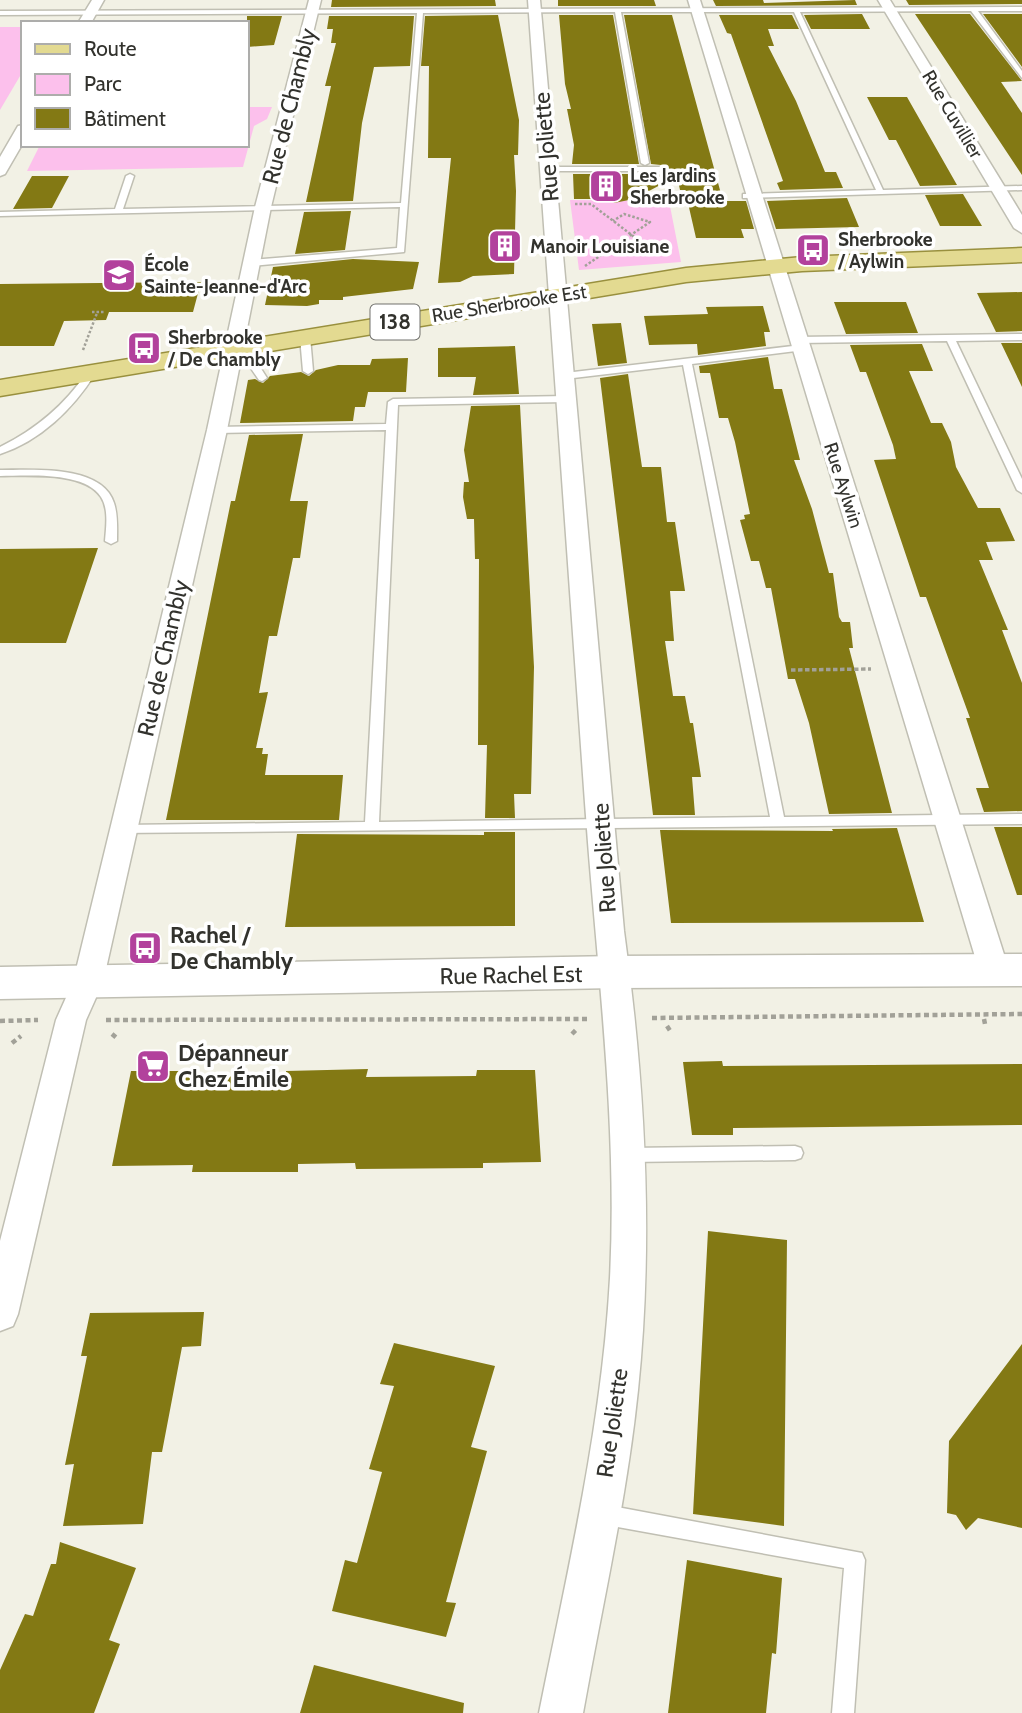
<svg xmlns="http://www.w3.org/2000/svg" width="1022" height="1713" viewBox="0 0 1022 1713" font-family="Cabin,sans-serif">
	<style>
		.green { fill: #fcc0ec }
		.building { fill: #837914 }
		.lines { fill: none; stroke-linecap: round; stroke-linejoin: round }
		.service-casing { stroke: #c0bfb3; stroke-width: 3 }
		.minor-casing { stroke: #c0bfb3; stroke-width: 3 }
		.secondary-casing { stroke: #c0bfb3; stroke-width: 3 }
		.primary-casing { stroke: #99903e; stroke-width: 3 }
		.path-far2 { stroke: #a2a198; stroke-width: 2.5; stroke-dasharray: 2.5 2; stroke-linecap: butt }
		.path-far1 { stroke: #a2a198; stroke-width: 3.5; stroke-dasharray: 4.5 2.5; stroke-linecap: butt }
		.path { stroke: #a2a198; stroke-width: 4.5; stroke-dasharray: 5 3.5; stroke-linecap: butt }
		.service { fill: #fff; fill-rule: evenodd }
		.minor { fill: #fff; fill-rule: evenodd }
		.secondary { fill: #fff; fill-rule: evenodd }
		.primary { fill: #e3da91; fill-rule: evenodd }
		.labels { text-anchor: middle; stroke-width: 7; stroke-linejoin: round; paint-order: stroke }
		.far-street-label { font-size: 19px; fill: #32322d; stroke: #fff }
		.far-poi-label { font-size: 19px; font-weight: bold; fill: #32322d; stroke: #fff; text-anchor: start }
		.shield { fill: #fff; stroke: #70706c; stroke-width: 2 }
		.shield-label { font-size: 21px; font-weight: bold; fill: #32322d }
		.street-label { font-size: 23px; fill: #32322d; stroke: #fff }
		.poi-label { font-size: 23px; font-weight: bold; fill: #32322d; stroke: #fff; text-anchor: start }
	</style>
	<rect width="100%" height="100%" fill="#f2f1e5"/>
	<!-- green -->
	<path class="green" d="M0,27H23V71L0,110Z
		M247,107H272L267,119L254,126L243,167L27,171L40,145H247Z
		M570,200L669,201L681,262L579,270Z"/>
	<!-- building -->
	<path class="building" d="M332,0H495L496,6L331,7Z
		M558,0H654L656,6H558Z
		M713,0H763L764,3L855,0L857,5L716,6Z
		M906,0H1022V4L909,5Z
		M862,14L870,29H811L804,15Z
		M915,14H970L1022,81L1001,82L1022,113V175Z
		M983,14H1022V67Z
		M498,15L519,120L518,155H514L516,191L514,274L473,276L460,282L438,283L451,158H428L429,66H421L425,16Z
		M559,15H613L639,164H572L574,145L567,109H571L565,84Z
		M624,15H672L723,201H746L754,229H741L744,238H696L685,190H680L677,176L634,199L614,203L612,199H574L573,174H660L666,170L661,165L651,164Z
		M719,15H792L799,29H768L774,46H768L796,101L825,172H836L843,188L780,190L777,183L783,181L731,34L727,33Z
		M247,16H282L274,45L247,47Z
		M329,16H414L410,66L374,67L362,123L353,201L306,202L331,86H325L336,43H331L333,29H327Z
		M867,97H907L957,185L920,186L896,140H889Z
		M32,176H69L52,208L13,209Z
		M963,194L982,226H940L925,195Z
		M847,198L859,227L776,229L767,201Z
		M351,211L345,250L295,254L304,212Z
		M353,259L419,262L413,289L343,297V300H319V304L307,306L265,305L273,267Z
		M201,282L193,312H109L106,320L64,321L54,346H0V284Z
		M1022,292V331L996,332L977,293Z
		M834,302H906L918,333L846,334Z
		M763,306L770,332H764L766,346L698,355L697,344L649,345L644,316L708,314L706,307Z
		M621,323L627,363L598,366L592,324Z
		M1001,343H1022V387Z
		M922,344L933,371H909L931,423H942L951,442L956,467L978,508H1000L1015,541L986,542L993,560H979L1008,630H1002L1022,683V811L984,812L976,788H989L966,718H970L926,597H920L874,460L896,459L893,445L866,372H860L850,345Z
		M515,346L519,394L473,395L476,377H438V348Z
		M768,357L774,389H782L800,460H794L812,509L829,573H833L839,617L842,622H850L853,648H849L892,813L829,814L809,723L795,679H788L771,588H766L759,561H751L740,520L745,519L744,515L750,514L735,442L728,418H719L710,373H700L699,366Z
		M408,358L406,392H368L365,407H355L353,421L240,423L248,380L255,379L263,383L270,376L301,372L309,376L316,370L338,365H370L372,359Z
		M628,374L642,467H661L667,522H675L685,591H670L674,641H665L673,696H685L690,723H693L701,777H692L695,815H653L600,378Z
		M520,405L534,667L531,794H514L515,818H485L487,745H478L479,559H475L474,519H467L463,497L464,482H469L464,450L471,406Z
		M303,434L290,501H308L300,558H293L277,636H269L259,693L268,692L256,748H263L262,754H268L265,775H343L339,820H166L231,501H235L249,435Z
		M98,548L66,643H0V549Z
		M994,827H1022V895H1017Z
		M897,828L924,922L671,923L660,830L833,831L832,829Z
		M484,832H515V926L285,927L297,834L484,835Z
		M722,1061L723,1066L1022,1064V1125L733,1128V1135H692L683,1062Z
		M368,1069L366,1077L476,1076L477,1070H535L541,1162L483,1163V1168L356,1169L355,1163L298,1164V1172H192L193,1165L112,1166L131,1071H191L192,1077L286,1076V1071Z
		M708,1231L787,1240L784,1526L693,1514Z
		M204,1312L201,1346L182,1347L162,1452H152L143,1524L63,1526L74,1464L65,1465L87,1356H81L90,1313Z
		M394,1343L495,1366L471,1447L487,1451L446,1602L456,1603L446,1637L332,1611L345,1560L357,1563L382,1472L369,1469L394,1386L380,1384Z
		M1022,1344V1528L978,1518L966,1530L956,1515L947,1513L949,1441Z
		M60,1542L136,1568L109,1640L120,1644L94,1713H0V1670L25,1614L33,1616L51,1564H56Z
		M687,1560L782,1578L776,1654L772,1653L766,1713H668Z
		M314,1665L464,1703L463,1713H300Z"/>
	<g class="lines">
		<!-- service casing -->
		<g class="service-casing">
			<path id="service" d="M1022,7V11H978L1022,71V78L971,11L800,12L883,190L1022,186V190L743,198V194H746L876,190L794,12H621L649,163L645,165L641,163L615,12L423,13L404,252L252,266L248,263L252,260L397,248L400,207L0,216V212L115,209L126,176L130,174L134,176L123,209L401,203L417,13L0,15V11Z
				M547,167H660L664,169L660,171H544V167Z
				M305,334L310,337L313,371L308,374L303,371L300,337Z
				M1022,334V340L956,341L1022,479V493L1017,490L947,341L798,343L793,340L798,337Z
				M263,340L268,343L260,367L267,378L262,381L259,380L250,367L258,343Z
				M801,345L804,346V350L692,364L784,817L1022,814V824L118,833L116,830L118,827L123,825L365,822L386,430L217,433L212,430L217,427L386,424L388,402L393,399L567,396L572,399L567,402L398,405L379,822L770,817L683,365L565,379L560,376L565,373Z
				M87,372L95,374C73,409 40,441 0,454V447C36,429 64,406 87,372Z
				M0,470C32,470 102,464 114,503C118,515 117,529 117,541L111,544L105,541C106,528 109,509 101,497C84,471 27,476 0,476Z
				M795,1146L801,1148L803,1153L801,1158L795,1160L628,1162L622,1160L620,1155L622,1150L628,1148Z
				M601,1504L862,1553L865,1560L854,1713H832L844,1568L601,1524L594,1521L591,1514L594,1507Z"/>
		</g>
		<!-- minor casing -->
		<g class="minor-casing">
			<path id="minor" d="M92,0H104L91,23H78Z
				M309,0H321L271,207L227,430L103,982L86,1020L18,1314L13,1326L0,1331V1241L56,1020L73,982L207,430L255,207Z
				M528,0H540L624,931C645,1083 654,1237 638,1390C627,1498 602,1606 583,1713H539C568,1569 602,1425 610,1278C618,1119 596,961 585,803C566,535 547,268 528,0Z
				M688,0H700L1009,970L1005,978L994,981L983,978L979,970Z
				M878,0H890L1022,215V233L1014,228Z
				M23,125V143L5,174L0,176V157L18,126Z"/>
		</g>
		<!-- secondary casing -->
		<g class="secondary-casing">
			<path id="secondary" d="M1022,954V986L616,988L0,999V967L616,956Z"/>
		</g>
		<!-- primary casing -->
		<g class="primary-casing">
			<path id="primary" d="M1022,248V262L802,271L686,282L0,396V380L686,268L802,257Z"/>
		</g>
		<!-- path-far2 -->
		<path class="path-far2" d="M575,204H591L658,255
			M585,266L650,222L624,214L613,221
			M92,312H104
			M83,350L97,313"/>
		<!-- path-far1 -->
		<path class="path-far1" d="M791,670L871,669"/>
		<!-- path -->
		<path class="path" d="M652,1018L1022,1014
			M984,1019L985,1024
			M106,1020L587,1019
			M0,1021L38,1020
			M667,1026L671,1032
			M112,1034L118,1039
			M572,1034L576,1030
			M12,1043L21,1036"/>
		<!-- service -->
		<use href="#service" class="service"/>
		<!-- minor -->
		<use href="#minor" class="minor"/>
		<!-- secondary -->
		<use href="#secondary" class="secondary"/>
		<!-- primary -->
		<use href="#primary" class="primary"/>
	</g>
	<!-- icons -->
	<defs>
		<g id="building-square" transform="scale(1.75)"><rect x="-9" y="-9" width="18" height="18" rx="4" fill="#b2419c" stroke="#fff"/><path d="M-4-6H4V6H1V3H-1V6H-4ZM-2.5-4.3h1.7v1.8h-1.7ZM.8-4.3h1.7v1.8H.8ZM-2.5-1h1.7V.8h-1.7ZM.8-1h1.7V.8H.8Z" fill="#fff"/></g>
		<g id="bus-square" transform="scale(1.75)"><rect x="-9" y="-9" width="18" height="18" rx="4" fill="#b2419c" stroke="#fff"/><path d="M-5-6H5V4H4V6H2V4H-2V6H-4V4H-5ZM-3.5-4V0h7V-4ZM-3.5 1.2v1.5H-2V1.2ZM2 1.2v1.5H3.5V1.2Z" fill="#fff"/></g>
		<g id="school-square" transform="scale(1.75)"><rect x="-9" y="-9" width="18" height="18" rx="4" fill="#b2419c" stroke="#fff"/><path d="M0-5L7-2L0 1L-7-2ZM-4 1L0 2.5L4 1V4Q0 6-4 4Z" fill="#fff"/></g>
		<g id="supermarket-square" transform="scale(1.75)"><rect x="-9" y="-9" width="18" height="18" rx="4" fill="#b2419c" stroke="#fff"/><path d="M-6-5.5h2.5l.6 2H6L4.5 2H-2.5L-4.4-4H-6ZM-1.5 3.2a1.3 1.3 0 1 0 .1 0ZM3 3.2a1.3 1.3 0 1 0 .1 0Z" fill="#fff"/></g>
	</defs>
	<g fill-rule="evenodd">
		<use href="#building-square" x="606" y="186"/>
		<use href="#building-square" x="505" y="246"/>
		<use href="#bus-square" x="813" y="250"/>
		<use href="#school-square" x="119" y="275"/>
		<use href="#bus-square" x="144" y="348"/>
		<use href="#bus-square" x="145" y="948"/>
		<use href="#supermarket-square" x="153" y="1066"/>
	</g>
	<g class="labels">
		<!-- far-street labels -->
		<g class="far-street-label">
			<text transform="translate(953 114) rotate(59)" y="7">Rue Cuvillier</text>
			<text transform="translate(509 303) rotate(-9)" y="7">Rue Sherbrooke Est</text>
			<text transform="translate(844 485) rotate(72)" y="7">Rue Aylwin</text>
		</g>
		<!-- far-poi labels -->
		<g class="far-poi-label">
			<text x="630" y="182">Les Jardins<tspan x="630" dy="22">Sherbrooke</tspan></text>
			<text x="838" y="246">Sherbrooke<tspan x="838" dy="22">/ Aylwin</tspan></text>
			<text x="530" y="253">Manoir Louisiane</text>
			<text x="144" y="271">École<tspan x="144" dy="22">Sainte-Jeanne-d'Arc</tspan></text>
			<text x="168" y="344">Sherbrooke<tspan x="168" dy="22">/ De Chambly</tspan></text>
		</g>
		<!-- shield labels -->
		<rect class="shield" x="370.5" y="304.5" width="49" height="35" rx="5"/>
		<g class="shield-label">
			<text x="395" y="329">138</text>
		</g>
		<!-- street labels -->
		<g class="street-label">
			<text transform="translate(289 106) rotate(-76)" y="8">Rue de Chambly</text>
			<text transform="translate(546 147) rotate(-95)" y="8">Rue Joliette</text>
			<text transform="translate(163 658) rotate(-77)" y="8">Rue de Chambly</text>
			<text transform="translate(604 858) rotate(-94)" y="8">Rue Joliette</text>
			<text transform="translate(511 975) rotate(-1)" y="8">Rue Rachel Est</text>
			<text transform="translate(612 1423) rotate(-82)" y="8">Rue Joliette</text>
		</g>
		<!-- poi labels -->
		<g class="poi-label">
			<text x="170" y="943">Rachel /<tspan x="170" dy="26">De Chambly</tspan></text>
			<text x="178" y="1061">Dépanneur<tspan x="178" dy="26">Chez Émile</tspan></text>
		</g>
	</g>
	<!-- legend -->
	<rect x="21" y="21" width="228" height="126" fill="#ffffff" stroke="#adadab" stroke-width="2"/>
	<rect x="35" y="44" width="35" height="10" fill="#e3da91" stroke="#adadab" stroke-width="2"/>
	<text x="84" y="56" font-size="21" fill="#32322d">Route</text>
	<rect x="35" y="74" width="35" height="21" fill="#fcc0ec" stroke="#adadab" stroke-width="2"/>
	<text x="84" y="91" font-size="21" fill="#32322d">Parc</text>
	<rect x="35" y="108" width="35" height="21" fill="#837914" stroke="#adadab" stroke-width="2"/>
	<text x="84" y="126" font-size="21" fill="#32322d">Bâtiment</text>
</svg>
